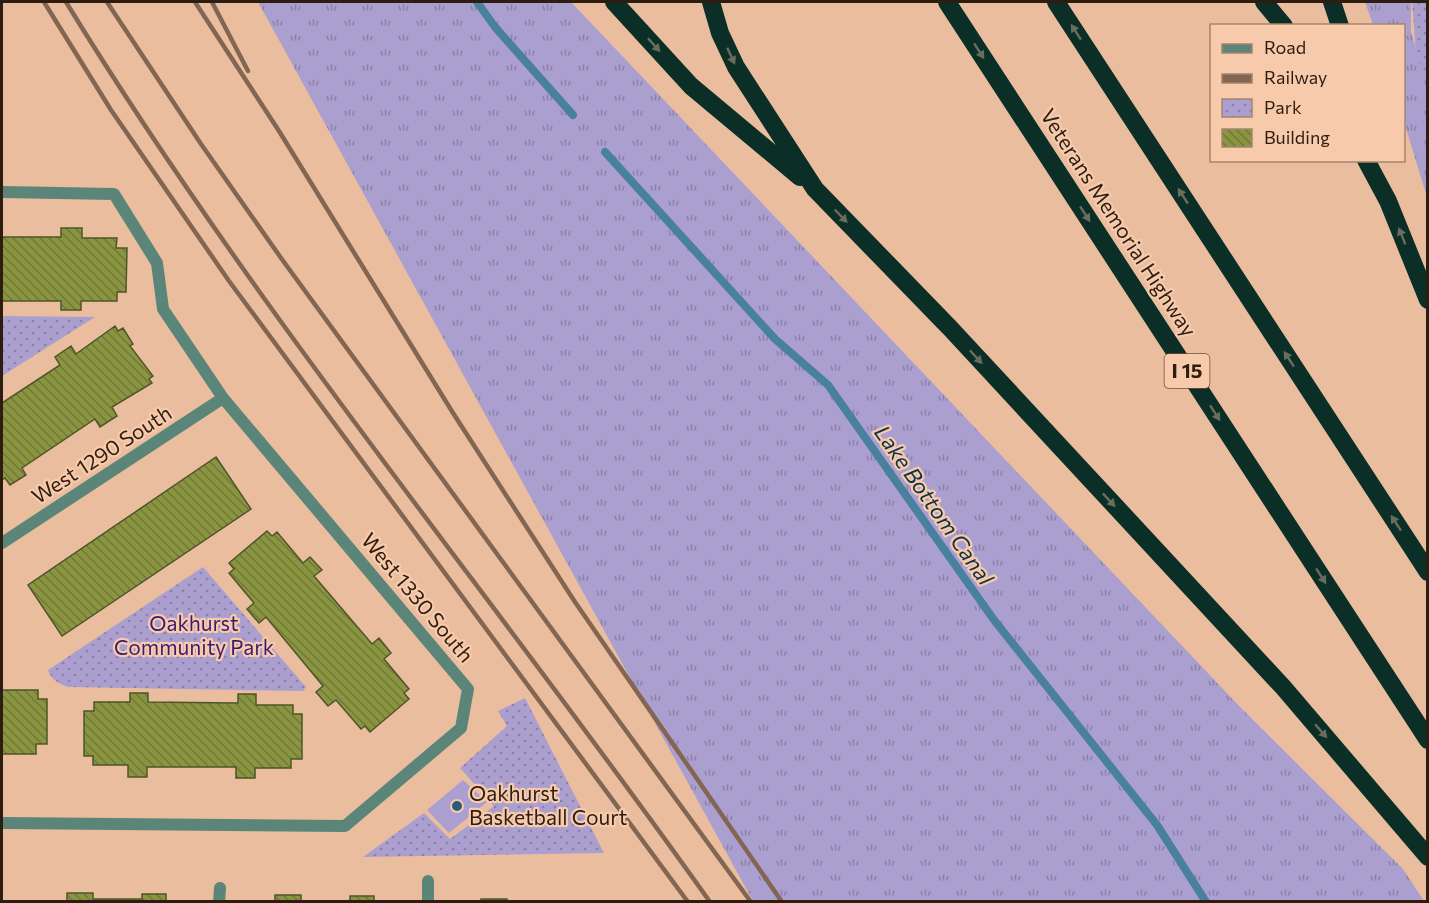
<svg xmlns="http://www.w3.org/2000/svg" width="1429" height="903" viewBox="0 0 1429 903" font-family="Commissioner,sans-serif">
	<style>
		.grass { fill: url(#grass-tufts) }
		.park { fill: url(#park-dots) }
		.pitch { fill: #ab9fd0 }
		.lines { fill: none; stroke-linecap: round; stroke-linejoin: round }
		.stream { stroke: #48809e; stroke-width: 8 }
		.building { fill: url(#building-back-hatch); stroke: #4f5529; stroke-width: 1.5 }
		.lane { stroke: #5b8579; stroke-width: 12 }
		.street { stroke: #5b8579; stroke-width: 12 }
		.highway { stroke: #0b2f27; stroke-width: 18 }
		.rail { stroke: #836652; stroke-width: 4.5 }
		.oneway { fill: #696d5c }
		.poi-dot { fill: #295d79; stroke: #f7caab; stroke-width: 2 }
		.labels { text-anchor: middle; stroke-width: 4.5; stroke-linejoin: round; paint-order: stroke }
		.shield { fill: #f7caab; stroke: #6a513f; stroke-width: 1.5 }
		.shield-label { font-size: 20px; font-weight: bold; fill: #2d1d11 }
		.street-label { font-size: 21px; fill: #2d1d11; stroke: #f7caab }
		.park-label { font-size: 21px; fill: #3c1a71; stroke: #f7caab }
		.poi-label { font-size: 21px; fill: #2d1d11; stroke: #f7caab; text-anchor: start }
		.water-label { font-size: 22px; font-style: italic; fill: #0b3246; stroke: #f7caab }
	</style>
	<defs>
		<pattern id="grass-tufts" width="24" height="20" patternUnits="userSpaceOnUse" patternTransform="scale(1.5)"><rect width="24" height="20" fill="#ab9fd0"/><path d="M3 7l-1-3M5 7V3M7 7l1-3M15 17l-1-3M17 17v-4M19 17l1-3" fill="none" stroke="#8c81a7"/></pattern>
		<pattern id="park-dots" width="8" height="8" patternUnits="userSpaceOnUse" patternTransform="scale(1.5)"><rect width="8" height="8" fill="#ab9fd0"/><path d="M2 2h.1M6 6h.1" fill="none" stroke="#8c81a7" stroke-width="1.8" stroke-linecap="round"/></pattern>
		<pattern id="building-back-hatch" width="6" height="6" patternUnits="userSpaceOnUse" patternTransform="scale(1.5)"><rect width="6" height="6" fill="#8a9541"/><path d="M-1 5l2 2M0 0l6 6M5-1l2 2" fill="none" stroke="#717935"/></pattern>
	</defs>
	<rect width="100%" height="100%" fill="#eabd9f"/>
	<!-- grass -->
	<path class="grass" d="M258,2H571L1242,709L1403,869L1424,901H753Z
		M1365,2H1411V32L1427,84V197L1404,122V26L1373,25Z"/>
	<!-- park -->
	<path class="park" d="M1412,2H1427V85L1416,53Z
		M2,316L95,317L2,376Z
		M203,567L306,687L303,691L69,687C61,686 50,678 48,670Z
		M525,698L604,853L363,857L424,813L450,839L494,806L460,768L507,726L498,711Z"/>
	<!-- pitch -->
	<path class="pitch" d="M463,780L487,802L449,833L427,810Z"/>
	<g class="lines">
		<!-- stream -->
		<path class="stream" d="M477,2L495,27L573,115
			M605,152L775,339L828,385L994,620L1157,825L1206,902"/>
	</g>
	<!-- building -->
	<path class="building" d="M61,228H82V238H117L116,248H127L126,292H117V301H81V310H61V301H2V237H61Z
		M115,326L118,331L123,328L133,344L130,346L153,376L149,379L152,383L112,407L117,416L100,427L95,419L22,468L26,475L10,485L5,478L2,480V403L60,365L55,357L71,346L76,354Z
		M216,457L251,509L62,636L28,585Z
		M267,531L272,536L277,532L303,563L310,557L322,570L314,576L372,644L379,638L391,653L384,659L409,689L404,693L409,699L370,732L365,726L361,729L336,700L328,706L316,692L323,686L266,617L259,623L247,609L254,603L229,573L234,569L229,563Z
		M2,680V690H38V699H47V744H36V754H2V763Z
		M130,693H148V702L238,703V694H256V705H293V714H302V759H291V768H255V778H236V767H147V777H128V765H93V756H84V711H94V702H130Z
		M67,893H93V899H142V894H166V902H67Z
		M275,895H301V902H275Z
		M350,896H374V902H350Z
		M481,899H507V902H481Z"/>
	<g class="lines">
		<!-- lane -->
		<path class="lane" d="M219,902L220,888
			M428,902V881"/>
		<!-- street -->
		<path class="street" d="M2,192L114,194L157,263L163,309L223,398L468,689L461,728L345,826L2,823
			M2,543L223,398"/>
		<!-- highway -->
		<path class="highway" d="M614,2L691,86L800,177
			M711,2L720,33L736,67L815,189L950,328L1283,687L1428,857
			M947,2L1428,740
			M1056,2L1428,572
			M1264,2L1284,26
			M1332,2L1340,26
			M1366,160L1388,201L1428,300"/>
		<!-- rail -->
		<path class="rail" d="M44,2L111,110L229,281L688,902
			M66,2C259,317 497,601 710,902
			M107,2L201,144L281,258L751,902
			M195,2L279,131L453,413L575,602L782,902
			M212,2L248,71"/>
	</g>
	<!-- one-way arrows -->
	<defs><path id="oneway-solid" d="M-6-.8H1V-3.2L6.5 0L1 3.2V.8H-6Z" transform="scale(1.5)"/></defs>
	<g class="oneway">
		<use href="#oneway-solid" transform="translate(1076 32) rotate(-123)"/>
		<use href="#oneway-solid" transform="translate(654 45) rotate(48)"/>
		<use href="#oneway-solid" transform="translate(979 51) rotate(57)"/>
		<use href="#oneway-solid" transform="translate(731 56) rotate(65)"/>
		<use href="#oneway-solid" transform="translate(1183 196) rotate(-123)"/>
		<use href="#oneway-solid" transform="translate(1085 214) rotate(57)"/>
		<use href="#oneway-solid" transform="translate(841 216) rotate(46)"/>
		<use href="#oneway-solid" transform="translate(1402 236) rotate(-112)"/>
		<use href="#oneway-solid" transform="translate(976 357) rotate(47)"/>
		<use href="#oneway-solid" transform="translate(1289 359) rotate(-123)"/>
		<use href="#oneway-solid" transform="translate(1215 413) rotate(57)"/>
		<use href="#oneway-solid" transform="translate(1109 500) rotate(47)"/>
		<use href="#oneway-solid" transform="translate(1396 523) rotate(-123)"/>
		<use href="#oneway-solid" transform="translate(1321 576) rotate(57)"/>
		<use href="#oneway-solid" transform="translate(1321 731) rotate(49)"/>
	</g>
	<!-- markers -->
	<circle class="poi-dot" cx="457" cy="806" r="6"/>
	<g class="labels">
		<!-- shield labels -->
		<rect class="shield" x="1164.5" y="354" width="45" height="34" rx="4.5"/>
		<g class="shield-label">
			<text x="1187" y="378">I 15</text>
		</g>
		<!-- street labels -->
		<g class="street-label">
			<text transform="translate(1118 223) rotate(57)" y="7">Veterans Memorial Highway</text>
			<text transform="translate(102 455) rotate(-33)" y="7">West 1290 South</text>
			<text transform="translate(417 598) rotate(50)" y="7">West 1330 South</text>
		</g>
		<!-- park labels -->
		<g class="park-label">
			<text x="194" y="631">Oakhurst<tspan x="194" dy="24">Community Park</tspan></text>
		</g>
		<!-- poi labels -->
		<g class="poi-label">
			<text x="469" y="801">Oakhurst<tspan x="469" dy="24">Basketball Court</tspan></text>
		</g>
		<!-- water labels -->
		<g class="water-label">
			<text transform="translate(934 505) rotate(55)" y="8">Lake Bottom Canal</text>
		</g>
	</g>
	<!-- border -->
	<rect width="1429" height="903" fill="none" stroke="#2d1d11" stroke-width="6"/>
	<!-- legend -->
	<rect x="1210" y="24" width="195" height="138" fill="#f7caab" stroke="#a6856d" stroke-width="1.5"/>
	<rect x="1222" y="44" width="30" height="9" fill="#5b8579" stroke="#a6856d" stroke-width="1.5"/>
	<text x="1264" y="54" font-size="18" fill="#2d1d11">Road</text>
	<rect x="1222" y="74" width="30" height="9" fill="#836652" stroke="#a6856d" stroke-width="1.5"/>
	<text x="1264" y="84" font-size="18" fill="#2d1d11">Railway</text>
	<rect x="1222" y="99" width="30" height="18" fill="url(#park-dots)" stroke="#a6856d" stroke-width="1.5"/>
	<text x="1264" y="114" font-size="18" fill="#2d1d11">Park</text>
	<rect x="1222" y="129" width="30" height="18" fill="url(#building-back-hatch)" stroke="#a6856d" stroke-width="1.5"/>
	<text x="1264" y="144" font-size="18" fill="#2d1d11">Building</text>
</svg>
